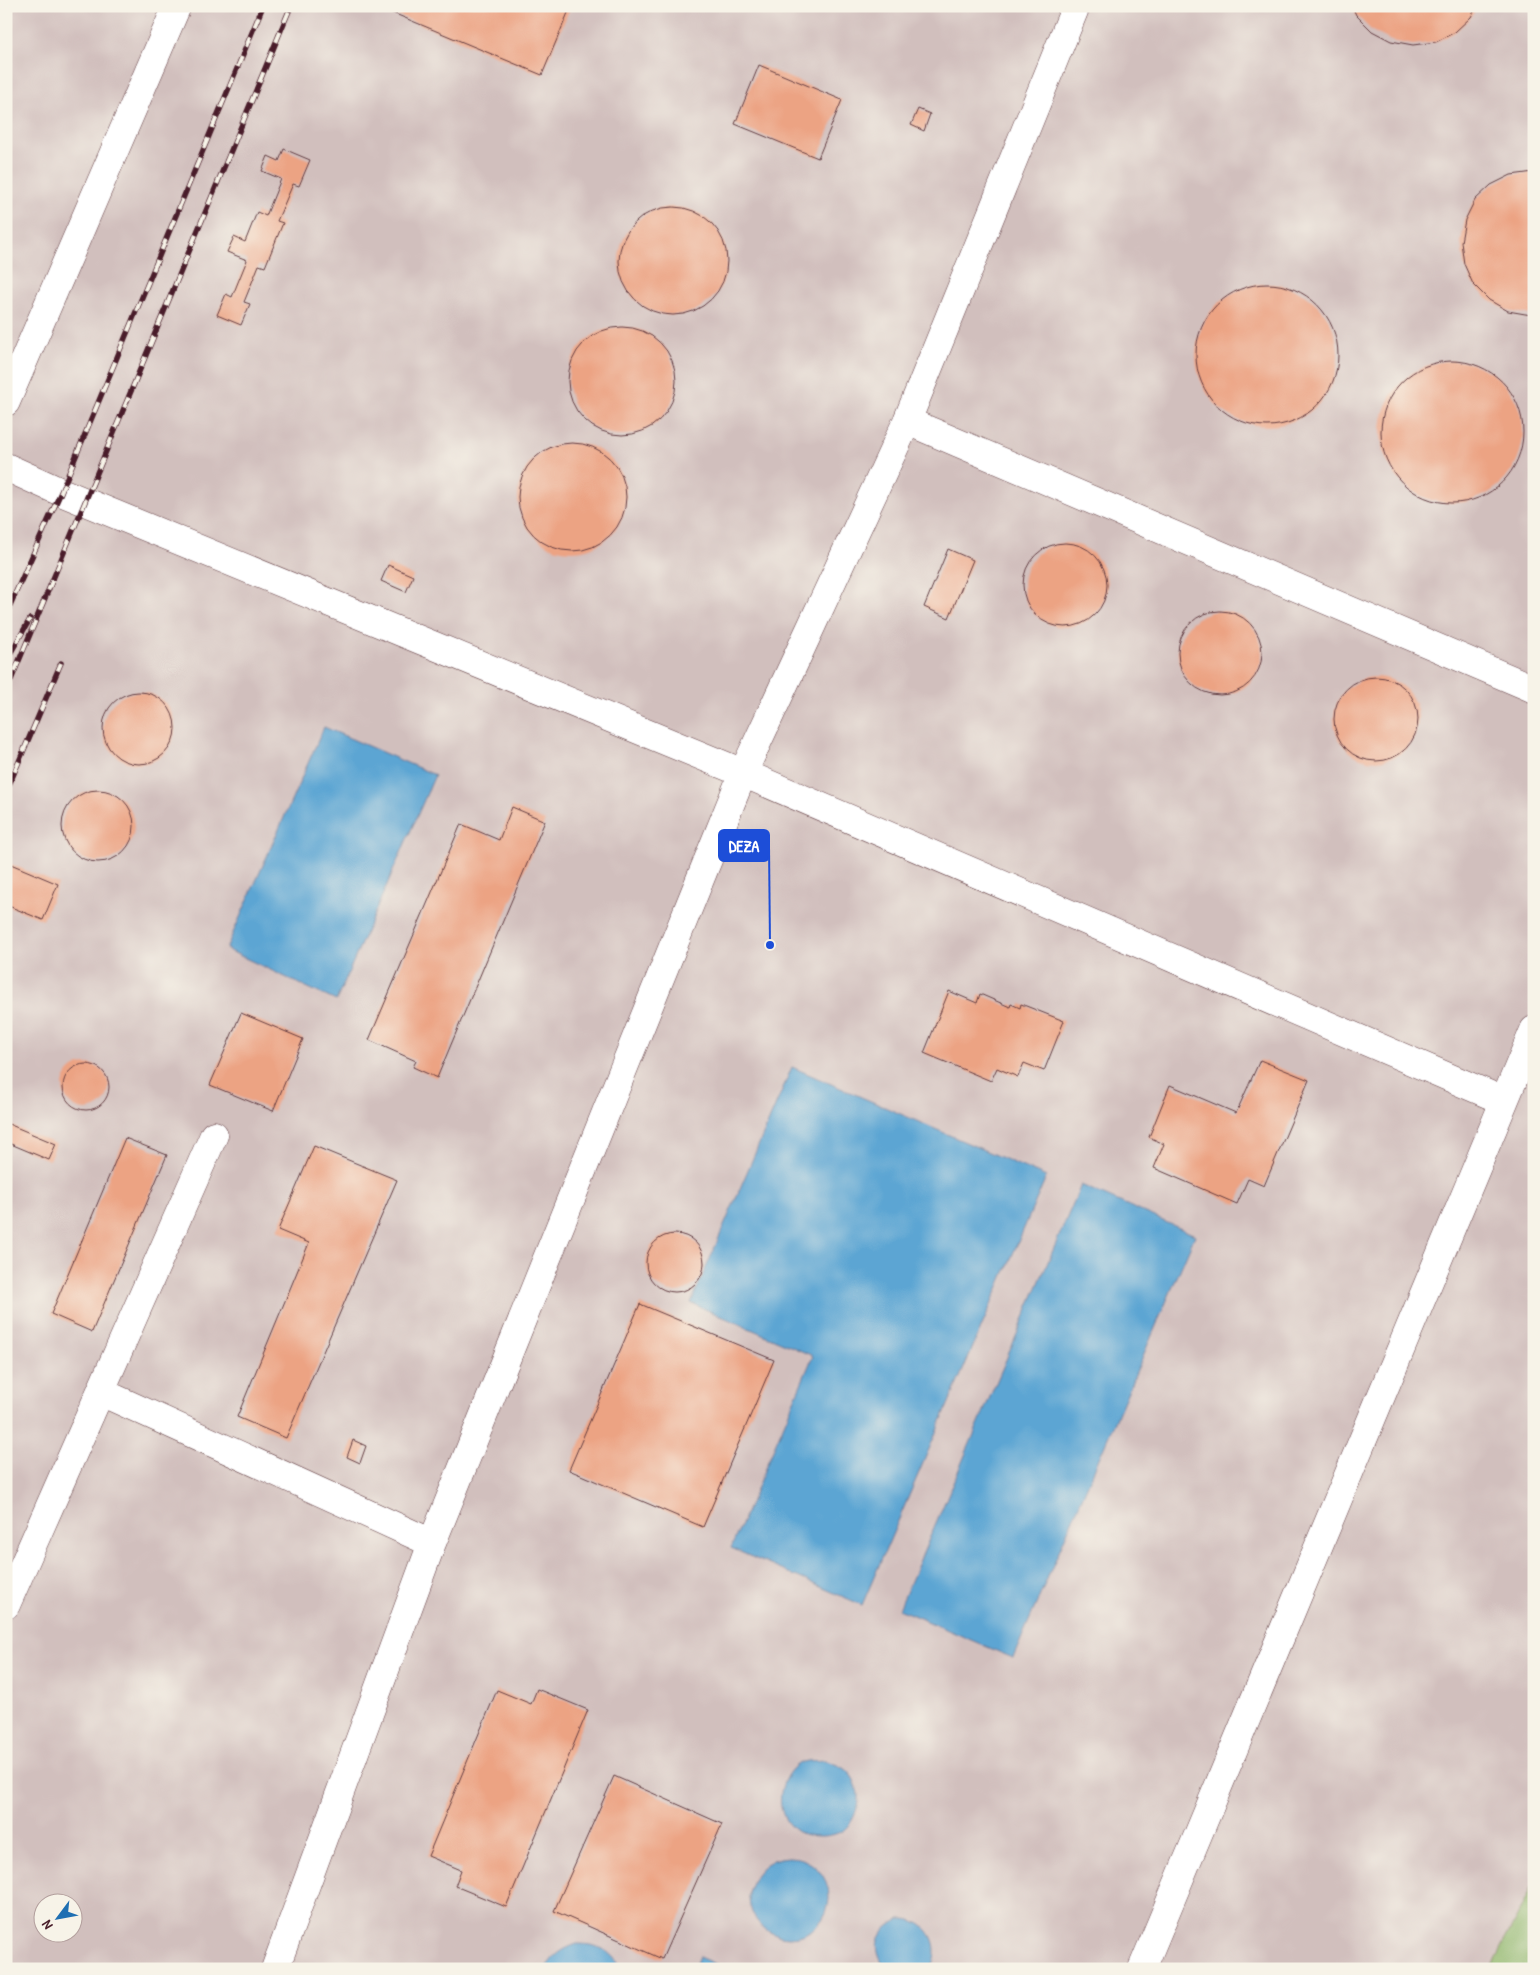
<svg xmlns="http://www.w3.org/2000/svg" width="1540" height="1975" viewBox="0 0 1540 1975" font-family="'Patrick Hand',sans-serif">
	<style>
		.industrial { fill: #d1bfbd; fill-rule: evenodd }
		.forest { fill: #92b86e; stroke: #6e6c4c }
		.water { fill: #5ba5d3; stroke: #52627f }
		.building { fill: #eca383 }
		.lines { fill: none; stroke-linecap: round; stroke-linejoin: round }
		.minor-casing { stroke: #623c41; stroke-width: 29 }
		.minor { stroke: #fff; stroke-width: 28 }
		.rail-casing { stroke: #4a1f2b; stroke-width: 5.5 }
		.rail { stroke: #f7f3e8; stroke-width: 4; stroke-dasharray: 11; stroke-linecap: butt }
		.leader { fill: none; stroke: #1d4ed8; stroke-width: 2 }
		.callout-dot { fill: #1d4ed8; stroke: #f7f3e8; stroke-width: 2 }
		.callout { fill: #1d4ed8; stroke: #1d4ed8; stroke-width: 2 }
		.callout-label { font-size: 16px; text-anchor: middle; font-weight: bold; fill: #fff }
	</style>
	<rect width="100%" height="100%" fill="#f7f3e8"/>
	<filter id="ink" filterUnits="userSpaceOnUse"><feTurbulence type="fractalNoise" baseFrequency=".02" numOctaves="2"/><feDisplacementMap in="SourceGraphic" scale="10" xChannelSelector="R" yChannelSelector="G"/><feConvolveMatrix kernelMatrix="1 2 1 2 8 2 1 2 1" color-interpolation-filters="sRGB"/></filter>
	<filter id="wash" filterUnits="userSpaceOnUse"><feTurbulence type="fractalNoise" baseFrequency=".0096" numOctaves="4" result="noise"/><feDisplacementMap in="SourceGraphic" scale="20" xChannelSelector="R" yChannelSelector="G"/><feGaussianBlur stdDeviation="1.12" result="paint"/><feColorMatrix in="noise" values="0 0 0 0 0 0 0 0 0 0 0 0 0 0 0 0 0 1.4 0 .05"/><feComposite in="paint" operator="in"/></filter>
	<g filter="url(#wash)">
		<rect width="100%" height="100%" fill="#e7e1c0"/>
		<!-- industrial -->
		<path class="industrial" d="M6,6H1534V1884L1490,1969H6ZM42,1902H72V1932H42Z"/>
		<!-- forest -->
		<path class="forest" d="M1534,1884V1969H1490Z"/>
		<!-- water -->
		<path class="water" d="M324,727L435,775L336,1001L226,949Z
			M792,1067L1046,1177L862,1605L731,1548L813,1356L691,1303Z
			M1081,1185L1195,1235L1013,1658L899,1609Z
			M825,1760C830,1763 837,1764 843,1768C863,1781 862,1812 846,1828C840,1834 829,1836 821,1836C813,1836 801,1835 795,1830C772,1814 778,1773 802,1762C808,1760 818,1761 825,1760Z
			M749 1897a40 40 0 1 1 80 0a40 40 0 1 1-80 0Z
			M900,1919C927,1917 945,1947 929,1969H886C870,1946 877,1931 900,1919Z
			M577,1944C598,1944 611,1950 621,1969H545C554,1955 562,1949 577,1944Z
			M699,1957L727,1969H694Z"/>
		<g id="blocks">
			<!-- building -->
			<path class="building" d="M376,6H567L570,8L542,75Z
				M1352,6H1477L1471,17L1455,32L1436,42L1413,45L1391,41L1372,31L1356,15Z
				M759,65L842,100L818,158L735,124Z
				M918,109L930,114L924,131L911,125Z
				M284,149L310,160L299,186L293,184L277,221L283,223L265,267L259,265L244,302L250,304L241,325L217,315L226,294L232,297L247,260L227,252L234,237L245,242L257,212L266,216L281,179L262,171L268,156L279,161Z
				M1534,172V314L1531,315L1508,311L1489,300L1473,284L1464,264L1461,242L1465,220L1475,200L1491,185L1511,175Z
				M619 261a54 54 0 1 1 108 0a54 54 0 1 1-108 0Z
				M1196 355a71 71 0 1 1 142 0a71 71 0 1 1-142 0Z
				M568 381a54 54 0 1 1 108 0a54 54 0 1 1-108 0Z
				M1381 432a71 71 0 1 1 142 0a71 71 0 1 1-142 0Z
				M518 497a54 54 0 1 1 108 0a54 54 0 1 1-108 0Z
				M1023 585a42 42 0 1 1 84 0a42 42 0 1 1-84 0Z
				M948,549L973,560L949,618L924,607Z
				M388,565L413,576L406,592L381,581Z
				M1178 653a42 42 0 1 1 84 0a42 42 0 1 1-84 0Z
				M1334 719a42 42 0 1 1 84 0a42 42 0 1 1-84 0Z
				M103 728a36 36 0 1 1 72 0a36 36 0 1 1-72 0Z
				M62 826a36 36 0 1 1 72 0a36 36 0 1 1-72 0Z
				M512,807L545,821L437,1078L413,1067L416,1061L369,1040L461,824L499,840Z
				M6,862L58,884L43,920L6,905Z
				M949,991L977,1003L980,994L1010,1007L1011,1004L1020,1008L1021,1004L1064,1021L1044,1071L1024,1063L1018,1077L997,1068L991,1081L924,1053Z
				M241,1013L303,1039L273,1111L210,1085Z
				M1260,1060L1309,1080L1264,1186L1248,1179L1237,1204L1154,1168L1164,1144L1149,1137L1170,1085L1236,1113Z
				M63 1087a23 23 0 1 1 46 0a23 23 0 1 1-46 0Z
				M6,1123L56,1144L49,1160L6,1142Z
				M125,1138L167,1155L92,1332L51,1314Z
				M314,1146L397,1180L286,1438L237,1417L309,1243L278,1230Z
				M646 1263a29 29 0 1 1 58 0a29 29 0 1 1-58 0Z
				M640,1304L774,1360L703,1527L569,1470Z
				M353,1440L366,1446L360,1463L347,1457Z
				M537,1689L588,1710L506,1907L455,1886L461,1870L428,1856L497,1690L531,1704Z
				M614,1776L722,1824L662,1959L554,1911Z"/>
		</g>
	</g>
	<g filter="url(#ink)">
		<use href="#blocks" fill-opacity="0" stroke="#623c41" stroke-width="1"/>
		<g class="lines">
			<!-- minor casing -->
			<g class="minor-casing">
				<path id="minor" d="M6,402L177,6
					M907,421L1534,689
					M6,467L61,492L743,773L1504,1101
					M101,1392L432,1543
					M6,1605L214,1135
					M275,1969L432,1543L743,773L907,421L1076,6
					M1142,1969L1534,1030"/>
			</g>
			<!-- minor -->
			<use href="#minor" class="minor"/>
			<!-- rail casing -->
			<g class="rail-casing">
				<path id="rail" d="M6,614L61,492L263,6
					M6,661L30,619
					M6,692L291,6
					M6,792L61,663"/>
			</g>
			<!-- rail -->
			<use href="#rail" class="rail"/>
		</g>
	</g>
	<!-- callouts -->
	<path class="leader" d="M770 945L769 846"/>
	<circle class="callout-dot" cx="770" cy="945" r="5"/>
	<rect class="callout" x="719" y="830" width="50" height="31" rx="5"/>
	<g class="callout-label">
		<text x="744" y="852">DEZA</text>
	</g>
	<!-- margin -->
	<rect width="1540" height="1975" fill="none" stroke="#f7f3e8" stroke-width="25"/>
	<!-- north arrow -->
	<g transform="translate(58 1918) rotate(238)"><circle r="24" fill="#f7f3e8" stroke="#b29e9c"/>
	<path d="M0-4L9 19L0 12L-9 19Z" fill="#1f6fb2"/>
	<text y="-8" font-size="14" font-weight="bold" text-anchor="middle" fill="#4a1f2b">N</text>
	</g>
</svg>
